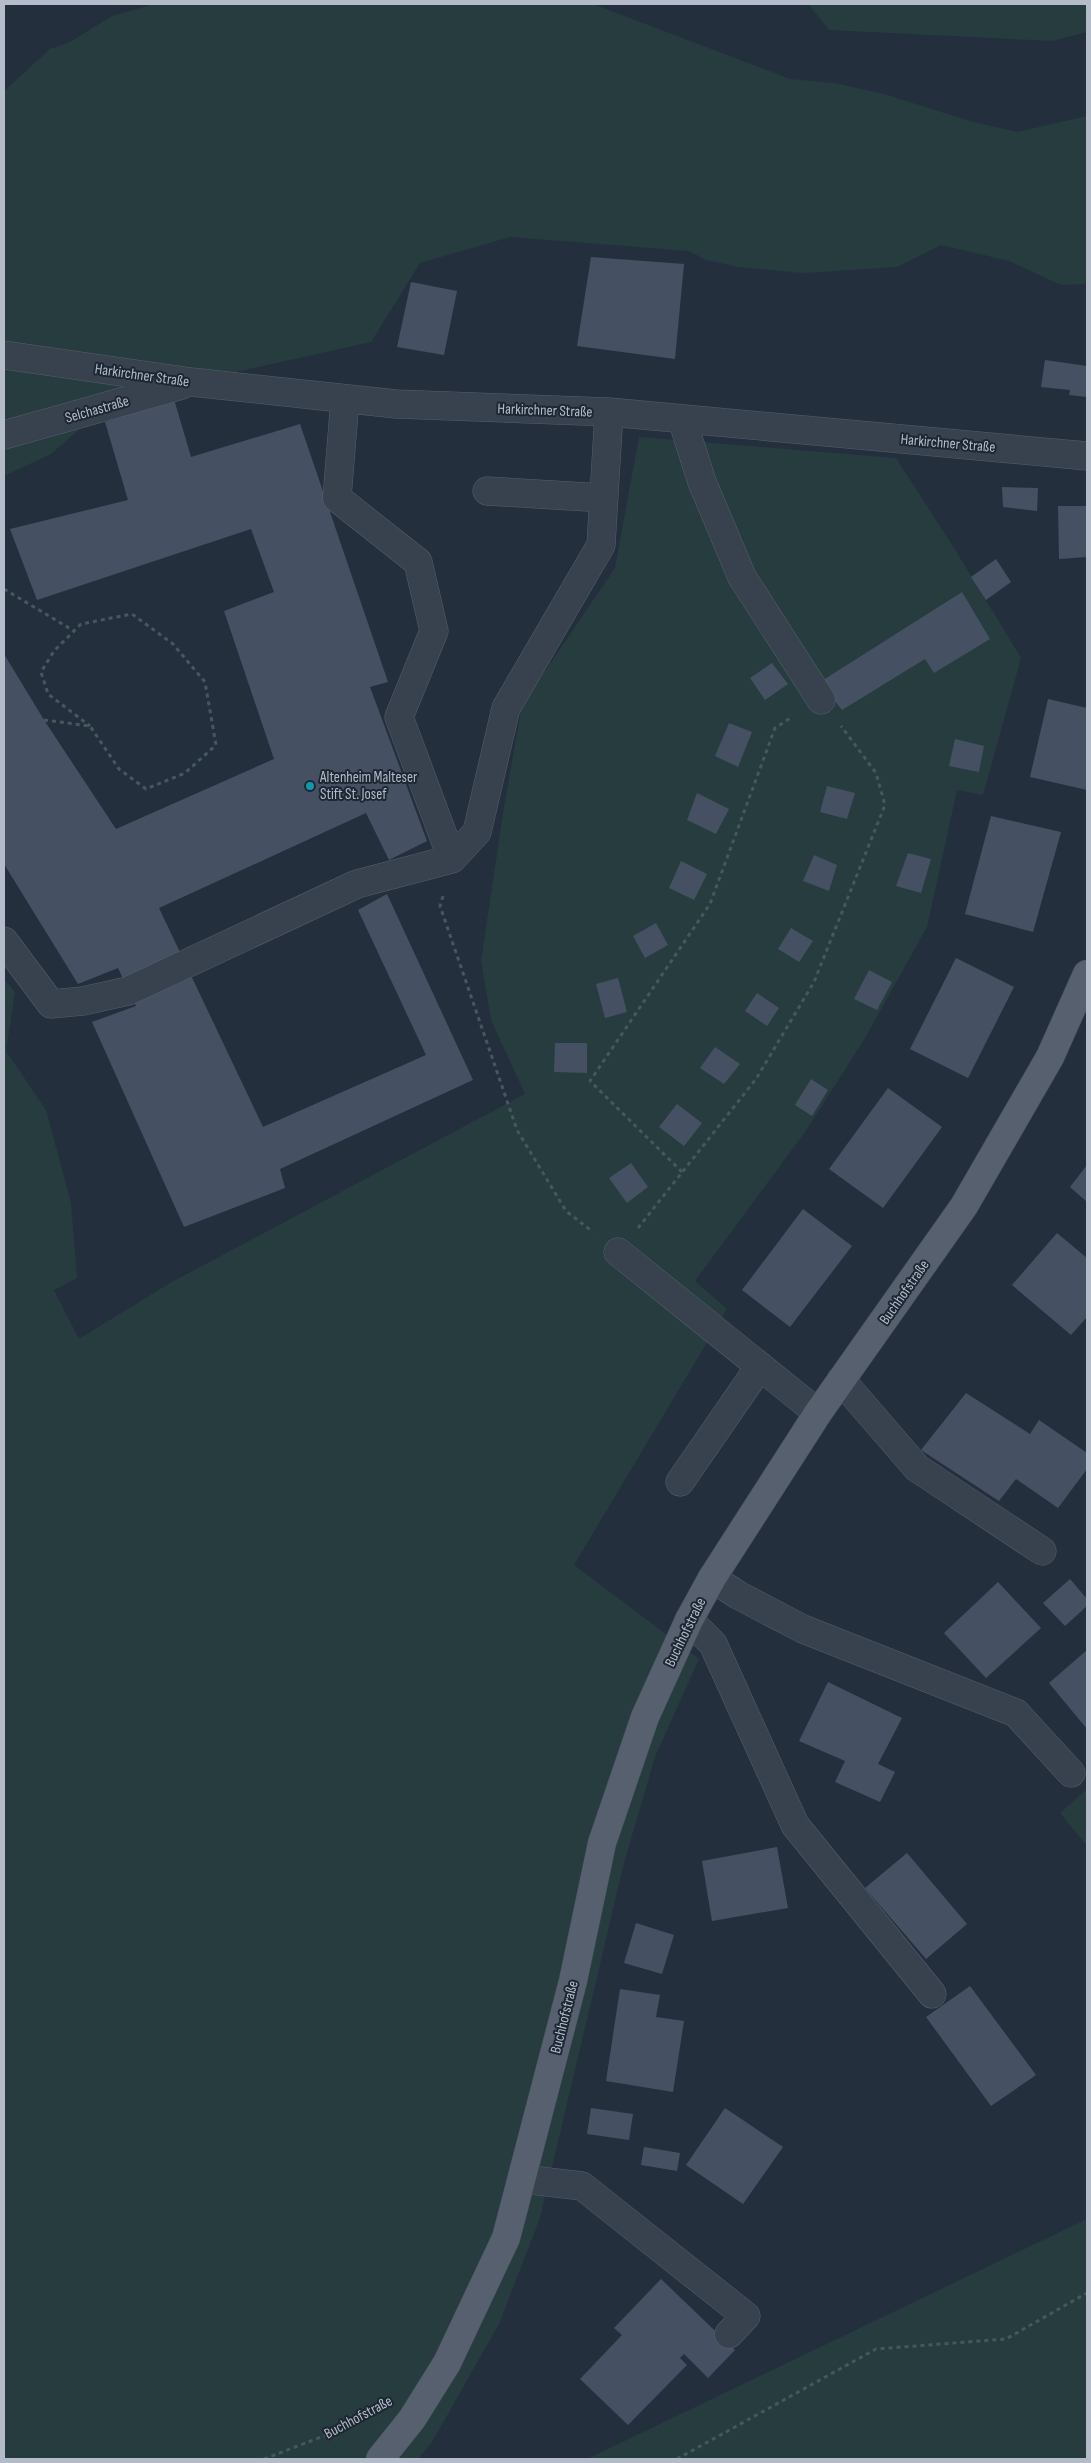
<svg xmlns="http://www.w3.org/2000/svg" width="1091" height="2463" viewBox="0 0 1091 2463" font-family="'Sofia Sans Condensed',sans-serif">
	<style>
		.green { fill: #263c3f }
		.building { fill: #455162 }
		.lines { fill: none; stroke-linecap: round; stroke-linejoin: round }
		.minor-casing { stroke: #565f6c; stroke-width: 29 }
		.major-casing { stroke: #414a57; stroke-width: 29 }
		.path { stroke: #44595c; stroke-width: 3; stroke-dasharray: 4 4; stroke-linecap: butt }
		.minor { stroke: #38414e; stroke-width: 28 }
		.major { stroke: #56606e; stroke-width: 28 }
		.culture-dot { fill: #0f9aa8; stroke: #1d2633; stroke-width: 2 }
		.labels { text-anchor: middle; stroke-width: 4; stroke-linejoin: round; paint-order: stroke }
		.street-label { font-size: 15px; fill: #b4bcc9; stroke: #1d2633 }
		.poi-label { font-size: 15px; fill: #b4bcc9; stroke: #1d2633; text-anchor: start }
	</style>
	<rect width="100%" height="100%" fill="#242f3e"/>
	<!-- green -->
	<path class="green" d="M154,4H593L790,79L834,83L884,94L973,122L1018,132L1087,116V280L1085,284L1061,285L1009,261L941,245L897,267L803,273L738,267L706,260L689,251L510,237L420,263L371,342L191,382L105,407L51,454L4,476V91L50,49L70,42L112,16Z
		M808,4H1087V32L1052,41L829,30Z
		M639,437L896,458L956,551L1021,658L983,795L957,790L927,927L865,1038L805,1132L695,1281L727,1309L574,1565L699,1659L655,1757L624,1863L540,2218L499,2324L432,2442L418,2459H4V979L15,992L6,1051L46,1110L71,1203L77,1278L54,1290L79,1339L170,1283L525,1094L491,1020L481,961L504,807L522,705L615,568Z
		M1087,1789V1846L1060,1813Z
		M1087,2219V2459H587Z"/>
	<!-- building -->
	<path class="building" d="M591,257L684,264L675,359L577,346Z
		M411,282L457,291L444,355L397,347Z
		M1045,360L1087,366V397L1069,395L1070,390L1041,387Z
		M174,399L191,457L300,424L388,682L370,687L427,841L389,860L366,813L159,908L263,1127L426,1055L358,910L387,894L473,1080L280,1169L285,1188L184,1227L92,1022L136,1006L118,968L78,984L4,864V654L44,720L116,829L274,759L224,611L274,592L251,529L37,600L10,529L128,500L105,422Z
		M1002,487L1038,488L1037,511L1003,507Z
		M1058,506H1087V557L1059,559Z
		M996,559L1011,582L986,600L971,577Z
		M962,592L990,639L934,673L925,659L842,710L820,682Z
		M772,663L788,684L765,700L750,678Z
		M1048,699L1087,708V790L1030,777Z
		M729,723L752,732L738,767L715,756Z
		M955,739L984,746L979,772L949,766Z
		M827,786L855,793L847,819L820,812Z
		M697,793L729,809L716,834L687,820Z
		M991,816L1061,832L1033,932L965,914Z
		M908,853L931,859L921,893L896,886Z
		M814,855L837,865L829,891L803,881Z
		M681,861L707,874L694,900L669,888Z
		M656,923L668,945L645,958L633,936Z
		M791,928L813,941L799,962L778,949Z
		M956,958L1014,987L968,1078L910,1049Z
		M869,970L892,982L877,1010L854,999Z
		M618,978L627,1012L605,1018L596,984Z
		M757,993L779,1008L767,1026L745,1011Z
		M555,1043H587V1073L554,1072Z
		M715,1047L740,1064L724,1084L700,1068Z
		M811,1079L828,1090L812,1116L795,1105Z
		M888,1088L942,1127L883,1208L829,1169Z
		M677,1104L702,1123L684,1146L659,1127Z
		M631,1163L648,1187L627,1203L609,1178Z
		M1087,1165V1202L1070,1187Z
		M803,1209L852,1246L790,1327L742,1290Z
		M1057,1233L1087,1258V1317L1071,1335L1012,1285Z
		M966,1393L1030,1434L1039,1420L1087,1453V1469L1058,1508L1016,1479L999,1501L921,1450Z
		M1070,1579L1087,1599V1606L1065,1626L1043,1603Z
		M998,1582L1041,1628L986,1678L944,1633Z
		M1087,1650V1729L1049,1683Z
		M828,1682L902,1718L878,1764L895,1772L880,1802L835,1782L845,1761L799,1741Z
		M777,1847L788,1908L712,1921L702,1861Z
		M907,1853L967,1924L926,1959L865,1888Z
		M636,1923L674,1935L662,1974L624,1963Z
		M970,1986L1036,2075L991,2106L926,2017Z
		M620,1989L660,1995L656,2017L684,2021L673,2092L606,2081Z
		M591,2108L633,2114L629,2140L587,2134Z
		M725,2108L783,2147L743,2204L686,2165Z
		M644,2147L680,2153L677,2171L641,2165Z
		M661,2279L735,2350L708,2378L684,2354L680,2358L687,2365L628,2425L580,2379L622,2335L614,2328Z"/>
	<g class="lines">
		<!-- minor casing -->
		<g class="minor-casing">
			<path id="minor" d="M4,355L191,382L396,404L609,412L1087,456
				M345,399L337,498L418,562L434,631L399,717L452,859L477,832L506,708L601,545L609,412
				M682,419L702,482L742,577L821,700
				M4,435L182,385
				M487,491L604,498
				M4,941L51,1004L83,1001L128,991L357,884L452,859
				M618,1252L818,1413
				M841,1380L917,1468L1042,1551
				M680,1482L760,1366
				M712,1578L738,1595L803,1629L1016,1713L1071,1773
				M689,1620L713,1644L795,1825L932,1994
				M522,2179L582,2186L746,2316L729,2334"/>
		</g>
		<!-- major casing -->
		<g class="major-casing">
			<path id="major" d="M380,2459L412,2419L447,2363L506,2238L573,1981L602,1843L645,1717L689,1620L712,1578L818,1413L964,1206L1050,1057L1087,974"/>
		</g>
		<!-- path -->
		<path class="path" d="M4,589L74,631
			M44,720L90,726L119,769L146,789L185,773L216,745L205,682L173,644L132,614L81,624L54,651L41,672L48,694L90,726
			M443,896L440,906L517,1130L566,1211L593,1232
			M682,1172L590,1081L710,904L775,728L792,717
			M638,1228L756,1079L814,982L885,805L876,773L841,726
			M264,2459L329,2434L377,2408
			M677,2459L876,2349L1006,2339L1087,2293"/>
		<!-- minor -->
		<use href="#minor" class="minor"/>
		<!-- major -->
		<use href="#major" class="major"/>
	</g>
	<!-- markers -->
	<circle class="culture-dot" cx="310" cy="786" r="5"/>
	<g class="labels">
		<!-- street labels -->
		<g class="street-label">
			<text transform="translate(142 375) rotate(8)" y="5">Harkirchner Straße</text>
			<text transform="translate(97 409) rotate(-16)" y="5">Selchastraße</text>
			<text transform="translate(545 410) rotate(2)" y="5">Harkirchner Straße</text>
			<text transform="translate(948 443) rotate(5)" y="5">Harkirchner Straße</text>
			<text transform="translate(904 1292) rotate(-55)" y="5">Buchhofstraße</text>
			<text transform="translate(685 1632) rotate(-64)" y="5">Buchhofstraße</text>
			<text transform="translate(564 2017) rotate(-76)" y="5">Buchhofstraße</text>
			<text transform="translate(358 2417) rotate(-28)" y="5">Buchhofstraße</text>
		</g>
		<!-- poi labels -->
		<g class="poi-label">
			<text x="320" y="782">Altenheim Malteser<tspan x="320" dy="17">Stift St. Josef</tspan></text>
		</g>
	</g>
	<!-- border -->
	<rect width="1091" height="2463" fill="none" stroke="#b4bcc9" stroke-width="10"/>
</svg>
